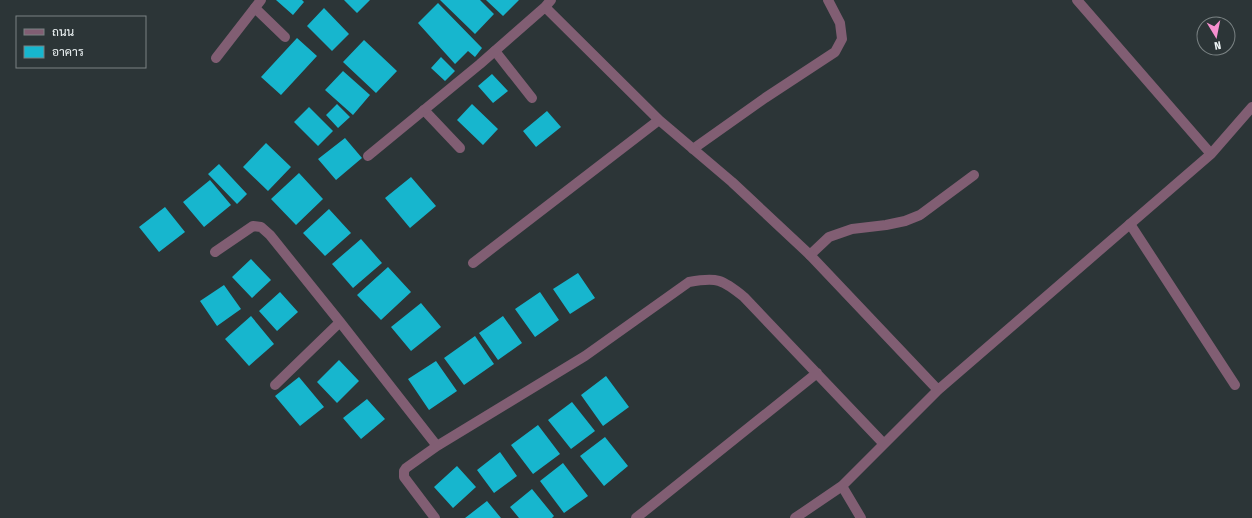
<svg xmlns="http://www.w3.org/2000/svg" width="1252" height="518" viewBox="0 0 1252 518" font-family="'Fira Sans Condensed',Sarabun,sans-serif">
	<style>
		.building { fill: #17b6ce }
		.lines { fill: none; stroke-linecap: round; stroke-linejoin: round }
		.lane { stroke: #815e73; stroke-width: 10 }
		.street { stroke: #815e73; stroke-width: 10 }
	</style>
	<rect width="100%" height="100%" fill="#2c3537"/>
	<!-- building -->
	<path class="building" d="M276,0H302L304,2L293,15Z
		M344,0H370L357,13Z
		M440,0H480L494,14L475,34Z
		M486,0H519L503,16Z
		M438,3L482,48L475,57L468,51L455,64L418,23Z
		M324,8L349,34L332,51L307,26Z
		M297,38L317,56L281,95L261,77Z
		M364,40L397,71L376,93L343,62Z
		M441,57L455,71L445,81L431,68Z
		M343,71L370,95L353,115L325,90Z
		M492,74L508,91L493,103L478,86Z
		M337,104L350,117L338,128L326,115Z
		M472,104L498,129L483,145L457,120Z
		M309,107L333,131L318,146L294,122Z
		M547,111L561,127L536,147L523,131Z
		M345,138L362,158L336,180L318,159Z
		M266,143L291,167L268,191L243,167Z
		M219,164L247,194L237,204L208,174Z
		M299,173L323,199L296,225L271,199Z
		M411,177L436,206L410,228L385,198Z
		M210,180L231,205L204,227L183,202Z
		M165,207L185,232L159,252L139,227Z
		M329,209L351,233L325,256L303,233Z
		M361,239L382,263L353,288L332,264Z
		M251,259L271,280L252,298L232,277Z
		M388,267L411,292L381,320L357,295Z
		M578,273L595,298L570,314L553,289Z
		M224,285L241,309L217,326L200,301Z
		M280,292L298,312L277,331L259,311Z
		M540,292L559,320L535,337L515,309Z
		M421,303L441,327L411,351L391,327Z
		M251,316L274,344L249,366L225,339Z
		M503,316L522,343L498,360L479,333Z
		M475,336L494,364L464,385L444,358Z
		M339,360L359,381L337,403L317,382Z
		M436,361L457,391L429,410L408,379Z
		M606,376L629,407L603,426L581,395Z
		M299,377L324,407L300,426L275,396Z
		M367,399L385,419L361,439L343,418Z
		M572,402L595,431L571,449L548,420Z
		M538,425L560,454L533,474L511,445Z
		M605,437L628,466L604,486L580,456Z
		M500,452L517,476L494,493L477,470Z
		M563,463L588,496L564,513L540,481Z
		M457,466L476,487L453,508L434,487Z
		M532,489L554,516L552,518H519L510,507Z
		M487,501L501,518H465Z"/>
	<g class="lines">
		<!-- lane -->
		<path class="lane" d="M255,8L285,37
			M495,51L532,98
			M424,110L460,148
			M693,149L765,98L835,52L842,39L840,23L828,0
			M1130,224L1235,385
			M810,255L829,237L852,229L886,225L905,221L920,215L974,175"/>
		<!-- street -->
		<path class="street" d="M551,0L545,7L659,120L732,182L810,255L938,390
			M1077,0L1211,154
			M216,58L261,0
			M368,156L480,64L545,7
			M215,252L253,226L261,227L270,235L340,322L437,446
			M473,263L659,120
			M275,385L340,322
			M842,486L861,518
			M435,518L404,477V471L406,468L437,446L585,356L689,282C717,277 722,279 744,297L884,444
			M636,518L817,373
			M795,518L842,486L938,390L1211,154L1252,107"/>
	</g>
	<!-- legend -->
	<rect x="16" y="16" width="130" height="52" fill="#2c3537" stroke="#7a8283"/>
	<rect x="24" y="29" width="20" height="6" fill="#815e73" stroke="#7a8283"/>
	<text x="52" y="36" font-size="12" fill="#eff5f6">ถนน</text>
	<rect x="24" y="46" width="20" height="12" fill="#17b6ce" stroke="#7a8283"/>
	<text x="52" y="56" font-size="12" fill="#eff5f6">อาคาร</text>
	<!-- north arrow -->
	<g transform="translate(1216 36) rotate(170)"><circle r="19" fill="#2c3537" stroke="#7a8283"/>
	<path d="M0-3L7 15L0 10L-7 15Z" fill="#f690cf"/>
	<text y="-6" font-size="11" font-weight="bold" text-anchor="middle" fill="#eff5f6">N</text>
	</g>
</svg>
